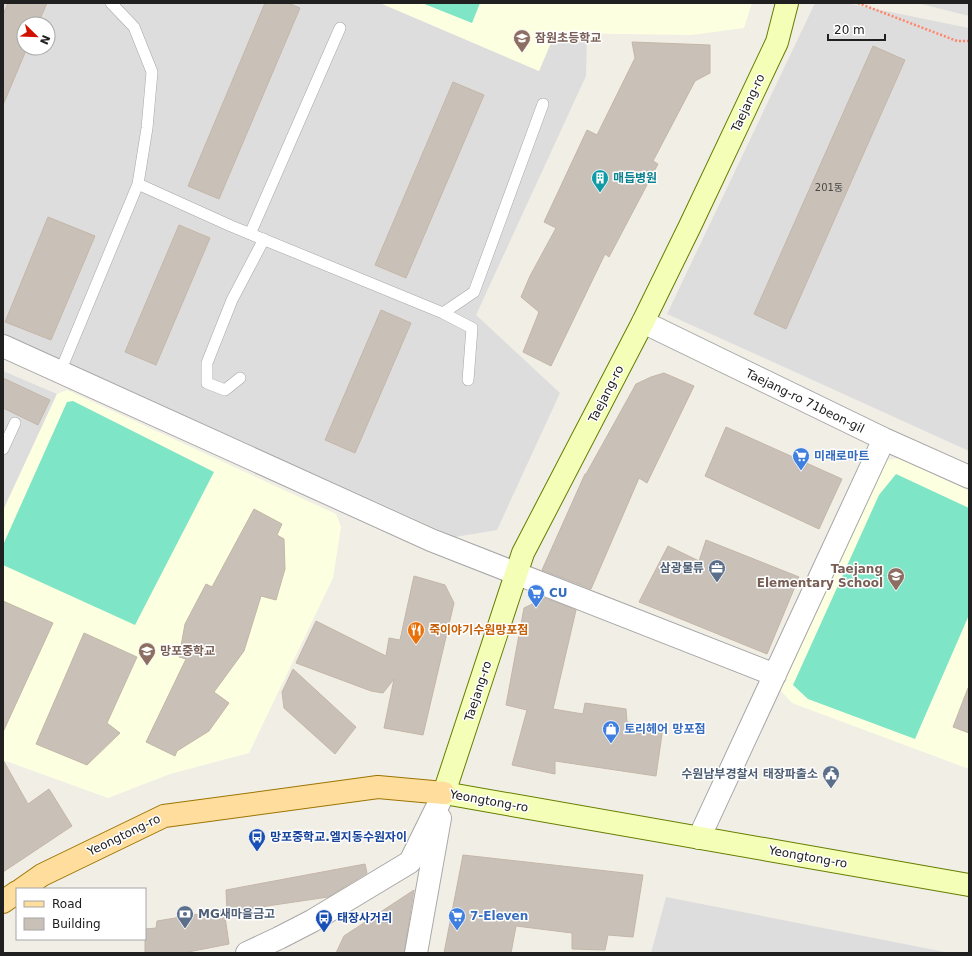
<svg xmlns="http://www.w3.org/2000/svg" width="972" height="956" viewBox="0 0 972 956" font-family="'DejaVu Sans','Noto Sans KR',sans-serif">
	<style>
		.residential { fill: #dedddd; fill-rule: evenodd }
		.education { fill: #fdffe1 }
		.pitch { fill: #7ee5c6 }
		.building { fill: #c9c1b8; stroke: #c4b6a7 }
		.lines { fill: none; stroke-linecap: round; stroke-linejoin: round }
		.lane-casing { stroke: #a7a7a7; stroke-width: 12 }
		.street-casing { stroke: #a7a7a7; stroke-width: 24 }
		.secondary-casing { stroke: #667e00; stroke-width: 24 }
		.primary-casing { stroke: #9c7500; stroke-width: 24 }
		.path { stroke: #ff8469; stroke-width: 2.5; stroke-dasharray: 2 2; stroke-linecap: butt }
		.lane { stroke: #fff; stroke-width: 11 }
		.street { stroke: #fff; stroke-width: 22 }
		.secondary { stroke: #f4feb7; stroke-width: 22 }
		.primary { stroke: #ffdd9d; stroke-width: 22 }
		.labels { text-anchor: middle; stroke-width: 3; stroke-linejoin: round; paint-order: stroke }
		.number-label { font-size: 10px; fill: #4a4846 }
		.education-label { font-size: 12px; font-weight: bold; fill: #785e54; stroke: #fff; text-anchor: start }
		.street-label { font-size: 12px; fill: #202020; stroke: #fff }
		.culture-label { font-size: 12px; font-weight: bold; fill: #0d838f; stroke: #fff; text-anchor: start }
		.shop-label { font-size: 12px; font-weight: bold; fill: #366cbe; stroke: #fff; text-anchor: start }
		.service-label { font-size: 12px; font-weight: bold; fill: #4e5e75; stroke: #fff; text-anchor: end }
		.food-label { font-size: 12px; font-weight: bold; fill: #c56008; stroke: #fff; text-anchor: start }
		.transit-label { font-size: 12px; font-weight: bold; fill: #164399; stroke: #fff; text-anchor: start }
	</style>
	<rect width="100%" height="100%" fill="#f1eee6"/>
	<!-- residential -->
	<path class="residential" d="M3,3H380L539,71L555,33L587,34L586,76L476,315L560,393L497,530L455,537L3,334ZM24,24H48V48H24Z
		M815,3H846L969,28V451L667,314Z
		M917,3H969V16Z
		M3,371L57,394L3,510Z
		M666,897L950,953H651Z"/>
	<!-- education -->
	<path class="education" d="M380,3H752L744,28L691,35L555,33L539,71Z
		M67,390L336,514L341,527L333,578L249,753L170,774L108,798L3,760V511L57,394Z
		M900,458L969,491V769L792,703L780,690L882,461Z"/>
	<!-- pitch -->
	<path class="pitch" d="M422,3H480L472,23Z
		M73,401L214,472L135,625L3,565V545L67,402Z
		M896,474L969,508V615L915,739L808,699L793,685L879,495Z"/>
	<!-- building -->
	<path class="building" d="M8,3H47L38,24H24V48H27L3,105V15Z
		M265,3H288L300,8L219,199L188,186Z
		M632,42L710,45V73L695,81L653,161L658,164L609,257L605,254L551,366L523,352L539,312L521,297L530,276L556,228L544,222L587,130L597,135L635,58Z
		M873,46L905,60L786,329L754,314Z
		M453,82L484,95L406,278L375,265Z
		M48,217L95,236L51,340L5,322Z
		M179,225L210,238L156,365L125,352Z
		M381,310L411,323L355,453L325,440Z
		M664,373L694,386L647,483L639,478L591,589L542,570L585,474H586L636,384L651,377Z
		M3,378L50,400L38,425L3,408Z
		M726,427L842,479L819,529L705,476Z
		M254,509L282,524L277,535L284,539L285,569L276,600L261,596L244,651L214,692L229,703L209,731L177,751L175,756L146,742L186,659L179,657L185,624L206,584L212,587Z
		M706,540L799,577L767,654L639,602L668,546L699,561Z
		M414,576L445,585L454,603L423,735L384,728L394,679L383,693L371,691L296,663L316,621L386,656L389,638L400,640Z
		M545,598L576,610L553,709L583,714L585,703L626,709L627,722L663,727L656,776L555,761V774L512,765L527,710L506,705L524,608Z
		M3,601L53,623L3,732Z
		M84,633L137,657L107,723L120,733L87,765L36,744Z
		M293,669L356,727L335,754L284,708L282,692Z
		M968,688H969V733L953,727Z
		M3,760L28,804L49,789L72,826L3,872Z
		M463,855L643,875L633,937L608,935L605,950L572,949V933L516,926L511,953H444Z
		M365,864L367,873L328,897L227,912L226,890Z
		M414,890L404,953H336L344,936Z
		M224,910L229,944L183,953H145V929L156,928L157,921Z"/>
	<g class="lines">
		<!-- lane casing -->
		<g class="lane-casing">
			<path id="lane" d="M138,184L231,226L443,313L472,328L468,380
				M250,234L340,28
				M443,313L474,292L543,104
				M60,372L138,184L147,128L152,72L134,27L111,3
				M240,378L225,390L207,383V363L232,300L264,239
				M3,449L15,423"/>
		</g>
		<!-- street casing -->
		<g class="street-casing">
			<path id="street" d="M643,322L884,439L969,477
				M3,346L431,540L775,675
				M699,838L884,439
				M247,953L279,938L312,921L410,862L444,793
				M416,953L440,818"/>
		</g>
		<!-- secondary casing -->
		<g class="secondary-casing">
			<path id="secondary" d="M787,3L777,42L690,226L643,322L523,553L444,793L969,885"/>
		</g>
		<!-- primary casing -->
		<g class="primary-casing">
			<path id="primary" d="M22,889L42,875L164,816L378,787L444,793
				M3,902L17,892"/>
		</g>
		<!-- path -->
		<path class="path" d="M858,3L957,41H969"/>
		<!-- lane -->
		<use href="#lane" class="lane"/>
		<!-- street -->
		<use href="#street" class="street"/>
		<!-- secondary -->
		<use href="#secondary" class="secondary"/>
		<!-- primary -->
		<use href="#primary" class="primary"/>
	</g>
	<!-- icons -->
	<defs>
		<g id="school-pin" transform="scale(0.9)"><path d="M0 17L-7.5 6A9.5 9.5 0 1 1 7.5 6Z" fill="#8d6e63" stroke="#fff"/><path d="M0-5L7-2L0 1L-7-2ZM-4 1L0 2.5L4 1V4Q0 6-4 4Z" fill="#fff"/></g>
		<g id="building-pin" transform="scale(0.9)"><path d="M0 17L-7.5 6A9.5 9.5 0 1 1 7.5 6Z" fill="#0f9aa8" stroke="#fff"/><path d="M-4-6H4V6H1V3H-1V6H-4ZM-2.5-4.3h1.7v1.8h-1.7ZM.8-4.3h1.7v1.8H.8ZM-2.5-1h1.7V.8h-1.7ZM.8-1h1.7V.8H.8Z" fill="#fff"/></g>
		<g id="supermarket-pin" transform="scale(0.9)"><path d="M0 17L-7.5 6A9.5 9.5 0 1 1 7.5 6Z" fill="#3f7fe0" stroke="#fff"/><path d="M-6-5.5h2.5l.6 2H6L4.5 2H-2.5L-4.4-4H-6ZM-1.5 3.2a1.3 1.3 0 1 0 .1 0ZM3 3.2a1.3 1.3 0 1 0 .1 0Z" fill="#fff"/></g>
		<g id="office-pin" transform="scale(0.9)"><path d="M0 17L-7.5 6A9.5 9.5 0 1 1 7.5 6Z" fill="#5c6f8a" stroke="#fff"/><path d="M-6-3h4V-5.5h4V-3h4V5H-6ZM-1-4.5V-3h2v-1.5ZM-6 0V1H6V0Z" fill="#fff"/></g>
		<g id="restaurant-pin" transform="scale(0.9)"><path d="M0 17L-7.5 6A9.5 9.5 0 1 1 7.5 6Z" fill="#e8710a" stroke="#fff"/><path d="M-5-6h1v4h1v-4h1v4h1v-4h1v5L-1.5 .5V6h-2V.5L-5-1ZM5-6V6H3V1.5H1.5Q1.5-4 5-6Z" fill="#fff"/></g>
		<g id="shop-pin" transform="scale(0.9)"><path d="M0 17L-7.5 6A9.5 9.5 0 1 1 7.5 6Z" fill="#3f7fe0" stroke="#fff"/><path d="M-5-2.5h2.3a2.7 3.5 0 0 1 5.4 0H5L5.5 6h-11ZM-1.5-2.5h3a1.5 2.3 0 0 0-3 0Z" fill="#fff"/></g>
		<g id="civic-pin" transform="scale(0.9)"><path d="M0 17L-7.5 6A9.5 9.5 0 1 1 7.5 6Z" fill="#5c6f8a" stroke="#fff"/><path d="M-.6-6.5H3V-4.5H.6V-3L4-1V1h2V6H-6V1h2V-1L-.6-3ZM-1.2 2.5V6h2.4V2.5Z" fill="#fff"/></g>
		<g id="bus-pin" transform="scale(0.9)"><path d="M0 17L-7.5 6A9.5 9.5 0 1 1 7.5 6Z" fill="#1a4fb4" stroke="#fff"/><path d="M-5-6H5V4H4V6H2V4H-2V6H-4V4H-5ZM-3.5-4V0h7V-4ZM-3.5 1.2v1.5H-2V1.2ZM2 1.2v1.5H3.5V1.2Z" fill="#fff"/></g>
		<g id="bank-pin" transform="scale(0.9)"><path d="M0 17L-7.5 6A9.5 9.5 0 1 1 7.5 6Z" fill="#5c6f8a" stroke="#fff"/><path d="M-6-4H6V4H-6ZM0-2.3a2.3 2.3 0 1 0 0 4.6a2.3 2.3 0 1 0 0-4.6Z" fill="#fff"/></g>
	</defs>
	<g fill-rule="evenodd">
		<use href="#school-pin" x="522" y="38"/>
		<use href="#building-pin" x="600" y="178"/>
		<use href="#supermarket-pin" x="801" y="456"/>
		<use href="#office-pin" x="717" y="568"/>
		<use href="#school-pin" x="896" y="576"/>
		<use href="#supermarket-pin" x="536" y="593"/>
		<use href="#restaurant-pin" x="416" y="630"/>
		<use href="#school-pin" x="147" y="651"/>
		<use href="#shop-pin" x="611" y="729"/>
		<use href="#civic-pin" x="831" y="774"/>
		<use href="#bus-pin" x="257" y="837"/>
		<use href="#bank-pin" x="185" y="914"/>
		<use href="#supermarket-pin" x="457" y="916"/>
		<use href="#bus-pin" x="324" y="918"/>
	</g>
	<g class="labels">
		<!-- number labels -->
		<g class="number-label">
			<text x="829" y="191">201동</text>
		</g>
		<!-- education labels -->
		<g class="education-label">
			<text x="535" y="42">잠원초등학교</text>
			<text x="883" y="573" text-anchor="end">Taejang<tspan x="883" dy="14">Elementary School</tspan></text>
			<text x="160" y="655">망포중학교</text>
		</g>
		<!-- street labels -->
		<g class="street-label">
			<text transform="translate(748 103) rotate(-65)" y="4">Taejang-ro</text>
			<text transform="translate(606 394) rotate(-63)" y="4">Taejang-ro</text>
			<text transform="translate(805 401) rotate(26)" y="4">Taejang-ro 71beon-gil</text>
			<text transform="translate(478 691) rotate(-72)" y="4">Taejang-ro</text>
			<text transform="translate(489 801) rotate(10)" y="4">Yeongtong-ro</text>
			<text transform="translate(124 835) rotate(-26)" y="4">Yeongtong-ro</text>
			<text transform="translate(808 857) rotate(10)" y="4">Yeongtong-ro</text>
		</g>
		<!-- culture labels -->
		<g class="culture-label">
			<text x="613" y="182">매듭병원</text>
		</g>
		<!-- shop labels -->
		<g class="shop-label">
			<text x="814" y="460">미래로마트</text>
			<text x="549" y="597">CU</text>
			<text x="624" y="733">토리헤어 망포점</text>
			<text x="470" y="920">7-Eleven</text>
		</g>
		<!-- service labels -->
		<g class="service-label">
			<text x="704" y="572">삼광물류</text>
			<text x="818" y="778">수원남부경찰서 태장파출소</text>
			<text x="198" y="918" text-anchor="start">MG새마을금고</text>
		</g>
		<!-- food labels -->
		<g class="food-label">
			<text x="429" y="634">죽이야기수원망포점</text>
		</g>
		<!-- transit labels -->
		<g class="transit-label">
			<text x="270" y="841">망포중학교.엘지동수원자이</text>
			<text x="337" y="922">태장사거리</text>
		</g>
	</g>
	<!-- border -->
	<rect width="972" height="956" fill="none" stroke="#202020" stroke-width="8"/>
	<!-- legend -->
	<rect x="16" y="888" width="130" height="52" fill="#ffffff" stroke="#a6a6a6"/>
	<rect x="24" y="901" width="20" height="6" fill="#ffdd9d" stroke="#a6a6a6"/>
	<text x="52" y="908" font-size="12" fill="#202020">Road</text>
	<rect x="24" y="918" width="20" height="12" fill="#c9c1b8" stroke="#a6a6a6"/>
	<text x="52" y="928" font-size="12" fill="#202020">Building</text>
	<!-- north arrow -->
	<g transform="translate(36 36) rotate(113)"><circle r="19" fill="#ffffff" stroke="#a6a6a6"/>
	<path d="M0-3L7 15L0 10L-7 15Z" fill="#d01100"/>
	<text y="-6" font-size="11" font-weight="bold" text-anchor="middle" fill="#202020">N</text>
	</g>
	<!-- scale -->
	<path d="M828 34v6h57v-6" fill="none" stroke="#202020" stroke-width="2"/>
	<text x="834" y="34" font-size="12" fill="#202020" stroke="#ffffff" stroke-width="3" paint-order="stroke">20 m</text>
</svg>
